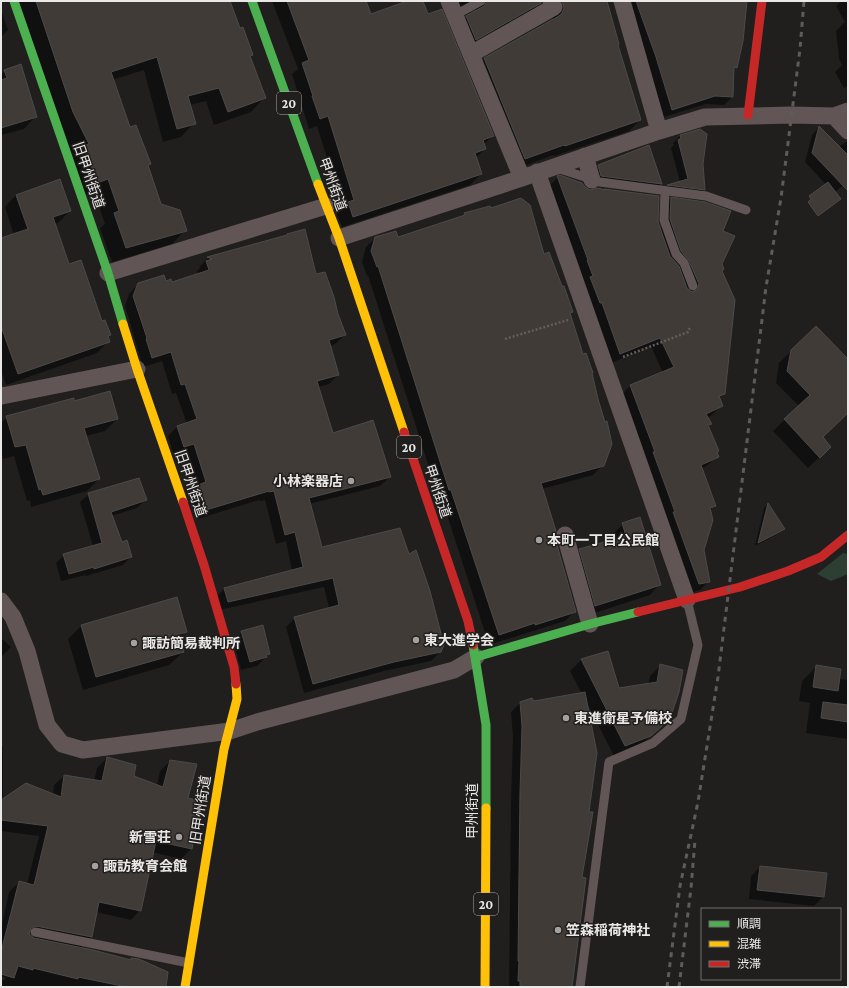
<svg xmlns="http://www.w3.org/2000/svg" width="849" height="988" viewBox="0 0 849 988" font-family="'Crimson Pro','Noto Sans JP',serif">
	<style>
		.green { fill: #2d3f32 }
		.shadow { fill: #0007 }
		.building { fill: #413b37; stroke: #4b4a4a }
		.lines { fill: none; stroke-linecap: round; stroke-linejoin: round }
		.path { stroke: #645c5c; stroke-width: 2.5; stroke-dasharray: 2 2; stroke-linecap: butt }
		.lane { stroke: #615655; stroke-width: 9 }
		.street { stroke: #615655; stroke-width: 17 }
		.fast { stroke: #4caf50; stroke-width: 9 }
		.slow { stroke: #ffc107; stroke-width: 9 }
		.jam { stroke: #c62828; stroke-width: 9 }
		.rail { stroke: #605a5a; stroke-width: 3; stroke-dasharray: 5 5; stroke-linecap: butt }
		.poi-dot { fill: #a4a2a1; stroke: #211f1d; stroke-width: 1.5 }
		.labels { text-anchor: middle; stroke-width: 3; stroke-linejoin: round; paint-order: stroke }
		.shield { fill: #211f1d; stroke: #aeacab; stroke-width: 1 }
		.shield-label { font-size: 13px; font-weight: bold; fill: #ebe9e8 }
		.street-label { font-size: 14px; fill: #ebe9e8; stroke: #211f1d }
		.poi-label { font-size: 14px; font-weight: bold; fill: #ebe9e8; stroke: #211f1d; text-anchor: start }
	</style>
	<rect width="100%" height="100%" fill="#201f1e"/>
	<!-- green -->
	<path class="green" d="M843,553L848,554V574L831,581L817,574Z"/>
	<!-- shadow -->
	<path class="shadow" d="M18,1H229L239,30L251,55L249,57L264,98L251,112L214,125L206,101L190,105L194,123L181,137L163,142L144,70L112,80L129,128L150,164L147,166L160,205L185,230L172,244L112,262L100,228L105,224L94,192L83,196Z
		M272,1H365L370,15L408,1H422L428,15L493,136L483,145L485,149L476,158L481,174L470,185L342,227L337,214L343,209L317,126L309,129L292,74L298,69Z
		M446,1H604L640,120L629,131L554,156L553,155L514,170L473,70L484,59L553,20L552,14L545,3L541,2L529,13L465,50L456,28L467,17L476,12V10L473,6L450,15Z
		M626,1H746L736,67L733,70L732,97L724,105L706,104L664,117Z
		M841,1H848V86L844,88L835,72L842,65L839,59L836,31L845,22L836,6Z
		M1,10L8,30L1,37Z
		M5,71L35,117L24,129L1,135V75Z
		M819,127L839,147L846,142H848V181L834,193L805,162L812,135Z
		M680,136L702,164L704,189L697,196L661,192L667,186L680,182L671,148L674,145L673,143Z
		M648,146L661,184L657,188L597,180L594,170L599,166Z
		M558,177L590,191H603L604,190L658,197L657,222L661,233L662,208L671,198L722,232L721,264L724,393L718,398L721,406L712,415L707,418L710,424L708,426L717,456L708,465L701,469L714,506L710,510L703,550L709,581L700,590L690,593L621,395L630,386L663,373L651,346L611,363L549,186Z
		M16,195L70,211L58,223L54,224L68,266L110,335L107,338L109,341L97,353L6,385L1,370V239L14,235L5,207Z
		M465,214L543,255L572,312L570,314L603,465L593,475L542,489L575,611L565,621L489,645L442,499H439L368,275L367,276L362,262L366,247L376,237L398,238L462,217Z
		M285,237L316,275L337,315L345,335L335,344L330,346L338,375L329,384L318,387L332,434L390,477L380,486L309,504L321,548L440,652L431,661L384,671L304,693L286,627L295,618L329,608L324,587L219,610L215,598L224,589L292,571L286,541L276,544L265,500L260,501L259,500L197,519L190,495L196,489L185,452L174,456L168,436L177,427L187,424L176,393L172,394L162,361L143,367L125,306L129,294L138,284L171,283L198,275L197,271L201,267H199L208,258Z
		M816,327L848,361V412L822,438L830,447L808,468L773,431L799,406L776,383L779,363Z
		M74,402L117,419L105,431L86,436L99,479L87,491L31,507L30,500L27,501L14,456L3,459L1,450V423L7,417Z
		M89,494L145,500L137,508L111,516L121,543L131,557L123,565L86,576V575L61,581L56,563L64,555L93,546L80,502Z
		M768,504L784,529L779,533L755,546L764,508Z
		M623,524L660,584L650,595L585,616L569,560L580,550L614,540L612,535Z
		M81,626L186,631L179,638L183,652L169,665L83,690L68,639Z
		M242,632L269,654L257,666L241,670L233,641Z
		M1,638L11,647L1,657Z
		M607,653L618,689L648,685L650,676L661,665L658,729L639,747L614,756L587,703L588,813L571,987H509L511,802L513,736L511,712L520,703L533,702L582,694L570,671L581,660Z
		M817,666L839,679L848,680V739L806,733L810,703L799,701L802,681Z
		M3,746V800L53,795L54,785L64,776L94,781L97,768L107,758L133,776L157,785L160,771L170,761L186,799L199,802L191,849L181,859L152,852L140,910L131,920L96,912L91,937L80,948L130,961L132,959L165,987H1L2,981L6,978L1,976V929L9,892L19,882L27,884L39,836L1,831V748Z
		M760,867L823,897L814,906L749,899L751,876Z"/>
	<!-- building -->
	<path class="building" d="M36,1H230L240,28L243,27L253,55L250,56L266,98L228,112L219,88L188,96L196,124L177,129L157,57L111,72L130,127L136,125L151,164L148,165L161,204L180,210L187,231L126,248L114,213L119,211L108,179L97,183L84,145L89,144L73,112Z
		M287,1H366L371,14L407,1H423L428,14L442,9L494,136L483,140L486,149L475,153L482,174L353,217L348,202L354,200L328,116L320,119L312,96H313L302,63L309,60Z
		M487,1H541V3L476,40L466,16L484,6Z
		M562,1H607L619,44L618,45L641,120L565,146L564,145L525,159L484,58L559,16L562,13L564,8Z
		M636,1H747L743,41L737,68L734,67L733,97L715,96L672,110L656,57Z
		M21,64L37,117L1,128V80L7,78L4,70Z
		M819,126L848,155V191L812,153Z
		M700,129L707,134L703,164L705,190L667,185L688,179L678,140L681,138L680,135Z
		M649,145L662,184L601,176L598,165Z
		M560,175L582,183L585,187L590,190L598,188L605,190L604,189L659,196L658,222L670,256L679,266L687,288L692,292L697,290L699,284L689,261L681,251L670,219L671,197L705,202L731,211L723,231L735,236L722,264L724,269L722,271L735,300L725,394L719,396L723,406L706,414L712,424L708,425L719,451L717,452L719,457L701,465L716,506L710,508L713,520L704,550L710,582L699,584L673,512H675L653,452H655L630,385L674,367L660,338L620,354L602,303H600L590,277L593,276L587,260H588L557,176Z
		M60,179L71,211L53,217L69,264L81,260L102,321L105,320L111,335L108,336L110,342L18,374L1,326V238L28,229L16,195Z
		M828,182L841,199L818,216L808,202L811,199L809,196Z
		M521,198L530,205L544,254L549,252L562,286H564L573,312L570,313L583,354L586,353L593,373H592L598,399L605,422L607,421L612,444L604,466L541,483L556,531L555,538L576,612L535,625V623L499,635L451,490H449L378,266L377,267L371,251L375,237L396,231L398,237L465,215L464,213L490,206L491,208Z
		M305,229L316,274L325,272L334,297L338,314L346,335L329,340L339,375L317,381L333,433L373,420L391,477L309,498L322,547L400,528L409,554L416,550L430,591L444,645L441,652L394,662L313,684L294,617L339,605L333,578L228,602L224,588L303,567L295,532L285,535L274,491L269,492V491L206,510L198,485L206,482L194,444L184,447L177,426L197,419L185,384L181,385L171,352L152,358L146,339L147,338L133,296L138,283L164,275L166,281L171,279L172,282L209,270L206,261L212,259L207,257L287,235V234Z
		M816,326L848,359V413L823,437L831,447L820,458L784,419L810,395L787,371L791,350Z
		M110,391L118,419L84,428L100,479L43,495L41,489L39,490L26,445L15,447L6,416L74,398V401Z
		M139,478L147,500L111,512L122,542L127,540L132,557L94,569V567L69,574L63,554L102,543L88,493Z
		M768,503L785,529L758,543Z
		M640,517L661,585L595,606L579,549L626,536L622,523Z
		M177,597L187,632L179,634L184,652L96,677L81,625Z
		M263,625L270,654L266,655L267,657L250,662L241,631Z
		M608,651L619,688L657,682L660,664L683,670L679,692L670,719L651,736L625,746L581,659Z
		M816,665L841,669L838,691L813,687Z
		M585,692L597,753L589,812H593L582,877L586,878L572,987H520V981H518L519,961H518L520,793L522,726L520,702L532,698L534,701Z
		M823,702L848,705V722L821,718Z
		M107,757L136,765L134,776L163,787L170,760L197,764L188,798L200,801L192,849L156,841L141,911L99,902L92,937L36,926L31,928L29,934L34,938L93,950L131,960V958L139,959L168,972L166,987H127L78,977V979L33,968V970L18,966L14,978L1,974V952L19,881L34,885L48,826L1,820V800L26,783L61,797L64,775L102,781Z
		M760,866L827,873L824,897L757,890Z"/>
	<g class="lines">
		<!-- path -->
		<path class="path" d="M505,339L568,320
			M623,357L688,332L690,327"/>
		<!-- lane -->
		<path class="lane" d="M455,15L481,1
			M557,168L600,182L706,196L746,210
			M665,191L664,220L676,254L684,263L693,286
			M35,932L189,963
			M580,987L609,762L653,743L681,719L698,645L687,600"/>
		<!-- street -->
		<path class="street" d="M449,1L522,178
			M622,1L659,131
			M471,54L554,7L551,1
			M834,116L848,131
			M585,156L592,180
			M537,172L687,600
			M339,238L522,178L659,131L705,117L791,115L834,116L848,111
			M108,273L326,206
			M1,395L2,396L137,369
			M565,535L590,624
			M1,601L13,617L27,651L47,725L62,744L83,750L230,731L257,722L454,670L476,657"/>
		<!-- fast -->
		<path class="fast" d="M14,1L108,273L123,324
			M252,1L318,184
			M473,645L486,725V808
			M476,657L590,624L638,612"/>
		<!-- slow -->
		<path class="slow" d="M318,184L339,238L404,432
			M123,324L137,369L183,502
			M185,987L224,749L237,699L236,684
			M485,987L486,808"/>
		<!-- jam -->
		<path class="jam" d="M748,115L762,1
			M404,432L468,621L473,645
			M183,502L204,565L234,667L236,684
			M638,612L740,587L788,571L821,557L848,535"/>
		<!-- rail -->
		<path class="rail" d="M667,987L680,886L698,802L718,677L766,287L781,198L800,49L804,1
			M679,987L691,888L695,840"/>
	</g>
	<!-- markers -->
	<g class="poi-dot">
		<circle cx="351" cy="481" r="4"/>
		<circle cx="539" cy="540" r="4"/>
		<circle cx="416" cy="640" r="4"/>
		<circle cx="134" cy="643" r="4"/>
		<circle cx="566" cy="718" r="4"/>
		<circle cx="179" cy="837" r="4"/>
		<circle cx="95" cy="866" r="4"/>
		<circle cx="558" cy="930" r="4"/>
	</g>
	<g class="labels">
		<!-- shield labels -->
		<g class="shield">
			<rect x="277" y="92" width="24" height="22" rx="3"/>
			<rect x="397" y="436" width="24" height="22" rx="3"/>
			<rect x="474" y="893" width="24" height="22" rx="3"/>
		</g>
		<g class="shield-label">
			<text x="289" y="108">20</text>
			<text x="409" y="452">20</text>
			<text x="486" y="909">20</text>
		</g>
		<!-- street labels -->
		<g class="street-label">
			<text transform="translate(89 175) rotate(71)" y="5">旧甲州街道</text>
			<text transform="translate(333 184) rotate(70)" y="5">甲州街道</text>
			<text transform="translate(191 483) rotate(71)" y="5">旧甲州街道</text>
			<text transform="translate(438 491) rotate(71)" y="5">甲州街道</text>
			<text transform="translate(200 810) rotate(-81)" y="5">旧甲州街道</text>
			<text transform="translate(472 811) rotate(-90)" y="5">甲州街道</text>
		</g>
		<!-- poi labels -->
		<g class="poi-label">
			<text x="343" y="486" text-anchor="end">小林楽器店</text>
			<text x="547" y="545">本町一丁目公民館</text>
			<text x="424" y="645">東大進学会</text>
			<text x="142" y="648">諏訪簡易裁判所</text>
			<text x="574" y="723">東進衛星予備校</text>
			<text x="171" y="842" text-anchor="end">新雪荘</text>
			<text x="103" y="871">諏訪教育会館</text>
			<text x="566" y="935">笠森稲荷神社</text>
		</g>
	</g>
	<!-- border -->
	<rect width="849" height="988" fill="none" stroke="#ebe9e8" stroke-width="4"/>
	<!-- legend -->
	<rect x="701" y="908" width="140" height="72" fill="#211f1d" stroke="#72706e"/>
	<rect x="709" y="921" width="20" height="6" fill="#4caf50" stroke="#72706e"/>
	<text x="737" y="928" font-size="12" fill="#ebe9e8">順調</text>
	<rect x="709" y="941" width="20" height="6" fill="#ffc107" stroke="#72706e"/>
	<text x="737" y="948" font-size="12" fill="#ebe9e8">混雑</text>
	<rect x="709" y="961" width="20" height="6" fill="#c62828" stroke="#72706e"/>
	<text x="737" y="968" font-size="12" fill="#ebe9e8">渋滞</text>
</svg>
